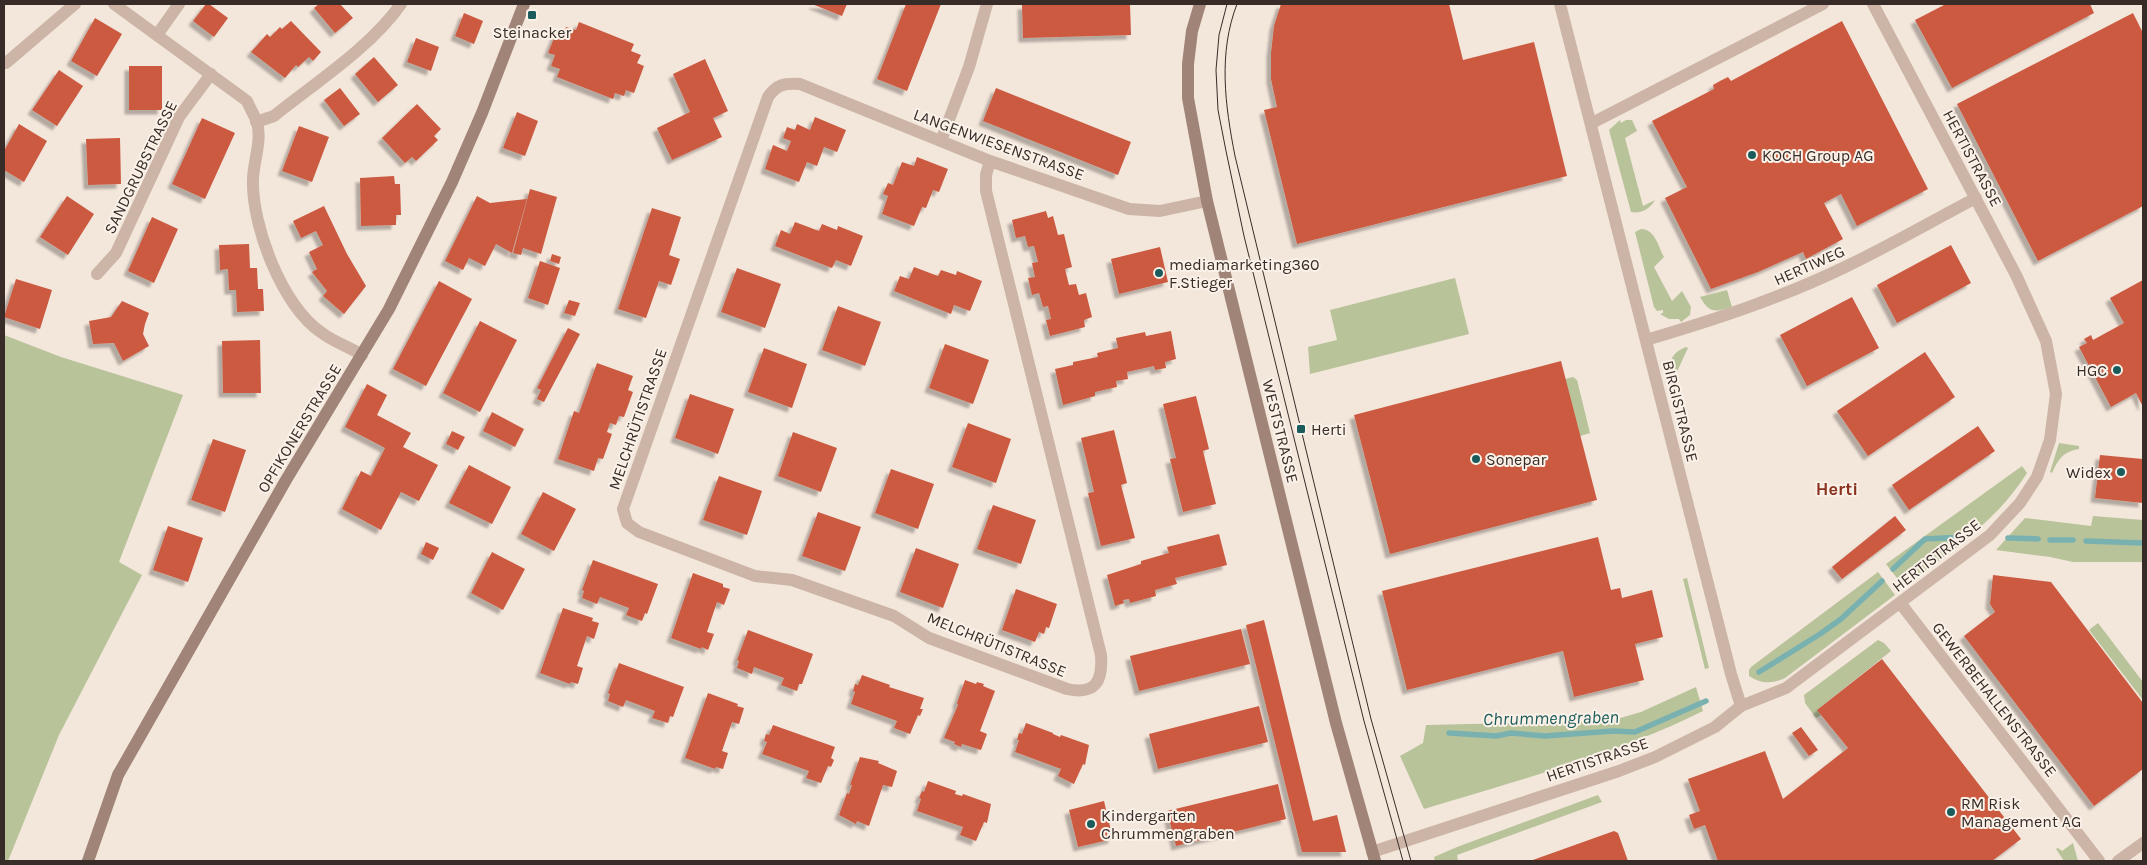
<svg xmlns="http://www.w3.org/2000/svg" width="2147" height="865" viewBox="0 0 2147 865" font-family="Karla,sans-serif">
	<style>
		.green { fill: #b8c39a }
		.lines { fill: none; stroke-linecap: round; stroke-linejoin: round }
		.stream { stroke: #79b1b0; stroke-width: 5.5 }
		.building { fill: #cb5a41; filter: url(#shadow) }
		.street { stroke: #ccb5a6; stroke-width: 12 }
		.secondary { stroke: #a08478; stroke-width: 12 }
		.tram { stroke: #382c28; stroke-width: 1 }
		.poi-dot { fill: #1b5b5b; stroke: #faf1e8; stroke-width: 2 }
		.labels { text-anchor: middle; stroke-width: 4; stroke-linejoin: round; paint-order: stroke }
		.poi-label { font-size: 16px; fill: #382c28; stroke: #faf1e8; text-anchor: start }
		.street-label { font-size: 16px; fill: #382c28; stroke: #faf1e8 }
		.neighbourhood-label { font-size: 18px; font-weight: bold; fill: #8a311d; stroke: #faf1e8 }
		.water-label { font-size: 18px; font-style: italic; fill: #1b5b5b; stroke: #faf1e8 }
	</style>
	<defs>
		<filter id="shadow"><feDropShadow dx="-4.5" dy="4.5" stdDeviation="1" flood-color="#0004"/></filter>
	</defs>
	<rect width="100%" height="100%" fill="#f3e6db"/>
	<!-- green -->
	<path class="green" d="M1620,120L1621,123L1626,120H1632L1637,131L1625,138L1643,206L1655,200C1650,209 1641,214 1631,212L1609,130Z
		M1641,229C1655,229 1658,246 1664,257L1654,267L1672,301L1682,291L1691,307L1690,315L1681,322L1679,319H1669L1660,314L1663,313V310L1657,311L1654,307L1635,232Z
		M1455,278L1469,334L1310,374L1308,347L1337,340L1330,310Z
		M1727,290L1732,307C1715,312 1710,314 1700,297Z
		M4,335L61,357L183,395L119,562L142,575L59,735L8,861H4Z
		M1686,347L1688,348L1673,380C1667,365 1670,353 1686,347Z
		M1573,377L1577,380L1590,433L1580,436L1565,379Z
		M2059,443L2079,446V449C2064,451 2058,459 2052,473L2050,472Z
		M2022,466L2027,473C1996,522 1949,553 1904,587L1886,564Z
		M2093,516L2143,520V562H2073L2050,557L1996,550L2025,518L2091,526Z
		M1878,572L1895,595L1785,678C1772,684 1761,684 1749,676V670L1751,667Z
		M1687,578L1709,668L1705,669L1683,579Z
		M2098,623L2143,682V700L2089,630Z
		M1878,640L1884,643L1891,651L1818,709L1821,715L1816,718L1805,703L1804,695Z
		M1696,687L1703,711C1614,755 1519,780 1424,809L1400,756L1423,743L1426,725L1610,721L1641,712Z
		M1598,795L1602,802L1457,855L1458,861H1435L1434,857L1457,847Z
		M2073,843L2078,861H2064L2056,849L2058,848L2062,851Z"/>
	<g class="lines">
		<!-- stream -->
		<path class="stream" d="M2008,538L2038,539
			M2050,540H2073
			M2086,541L2143,543
			M1893,569L1925,539L1964,537
			M1759,672L1820,634L1841,619L1882,581
			M1449,733L1496,736L1511,733L1545,736L1613,731L1635,732L1706,701"/>
	</g>
	<!-- building -->
	<path class="building" d="M206,4H209L228,18L214,37L193,21Z
		M319,4H340L353,18L335,33L314,8Z
		M812,4H847L842,16Z
		M906,4H941L907,91L877,79Z
		M1130,4L1131,35L1023,38L1022,5Z
		M1281,4H1449L1463,60L1534,42L1567,176L1297,244L1264,110L1277,107L1271,79V53L1274,26Z
		M1946,4H2090L2094,13L1952,88L1915,20Z
		M464,13L483,21L474,44L455,36Z
		M2133,13L2143,33V206L2038,261L1957,104Z
		M95,18L122,34L97,76L71,61Z
		M291,21L321,52L313,61L309,57L298,67L296,65L285,78L251,52L267,34L270,37L280,27L282,29Z
		M1842,21L1928,189L1857,226L1841,194L1824,203L1843,239L1806,259L1803,252L1758,272L1711,289L1665,198L1687,187L1652,121L1714,89L1713,85L1720,81L1728,77L1731,81Z
		M579,22L634,44L631,51L641,55L637,63L644,66L634,93L626,90L624,96L615,93L613,99L557,77L560,69L551,66L555,55L548,53L556,33L563,36L566,27L576,30Z
		M416,38L439,47L431,71L407,62Z
		M374,57L398,85L378,102L355,74Z
		M705,59L728,111L713,118L722,137L672,160L657,128L690,112L673,74Z
		M129,66H162V110H129Z
		M59,70L83,86L57,126L32,110Z
		M340,88L360,114L344,126L324,100Z
		M996,88L1131,142L1118,175L983,121Z
		M417,104L441,129L434,136L438,140L416,161L412,157L405,163L382,138Z
		M517,112L538,121L525,156L503,148Z
		M815,117L846,130L837,152L824,147L817,166L807,162L799,182L765,169L773,145L787,151L791,141L783,138L787,127L795,130L797,124L810,130Z
		M202,118L235,133L205,199L172,184Z
		M19,124L47,141L24,182L4,170V151Z
		M299,126L329,137L312,182L282,171Z
		M120,138L121,184L88,185L86,139Z
		M917,157L948,169L939,192L933,190L926,208L922,207L914,226L882,214L888,196L883,194L888,183L893,185L902,162L914,166Z
		M394,176L395,184H400L401,215H396V225L361,226L360,178Z
		M530,189L557,197L541,254L523,248L521,255L513,253Z
		M67,196L94,214L68,255L40,237Z
		M477,196L490,203L527,199L512,253L496,244L485,266L469,258L463,270L445,261Z
		M324,206L347,254L366,286L344,314L323,296L327,291L312,272L317,269L309,252L323,245L316,231L301,238L293,221Z
		M652,208L681,217L669,255L680,259L671,285L659,281L646,318L618,309Z
		M1046,211L1048,218L1053,216L1058,235L1064,234L1072,267L1065,269L1069,285L1076,284L1079,295L1086,293L1092,317L1084,320L1085,327L1050,336L1046,320L1051,319L1048,306L1043,307L1039,293L1032,295L1028,278L1035,277L1032,263L1038,262L1034,246L1028,247L1025,236L1016,238L1012,220Z
		M152,217L178,229L154,283L128,271Z
		M795,222L819,231L822,224L837,230L838,226L863,236L851,266L836,260L832,268L775,246L781,230L790,234Z
		M249,244L250,268H257L258,289H263L264,311L237,312L236,290H229L228,269L220,270L219,245Z
		M1951,245L1971,283L1897,323L1877,285Z
		M1160,247L1168,282L1119,294L1111,259Z
		M552,254L561,257L559,264L550,261Z
		M540,261L560,268L548,305L528,298Z
		M914,267L938,276L941,270L956,275L957,271L982,281L970,311L954,305L951,314L894,291L900,276L909,279Z
		M737,268L781,284L765,328L721,312Z
		M16,279L52,290L40,329L4,317Z
		M2143,280V407L2136,393L2111,407L2079,347L2087,343L2084,339L2091,335L2093,340L2124,323L2110,298Z
		M439,281L472,299L426,386L393,369Z
		M1852,297L1879,348L1807,386L1780,335Z
		M569,300L580,303L575,316L564,313Z
		M122,301L149,313L145,324L143,334L149,346L123,361L114,343L93,344L89,321L111,317Z
		M838,306L881,322L865,366L822,350Z
		M480,321L517,340L480,412L443,393Z
		M568,328L580,334L544,402L537,399L541,390L537,388Z
		M1171,331L1176,359L1165,362L1166,368L1155,370L1154,366L1127,372L1128,379L1116,381L1117,387L1095,392V396L1063,405L1055,369L1073,365V362L1098,357L1097,353L1118,348L1116,338L1145,332L1146,336Z
		M260,340L261,393H223L222,341Z
		M945,344L989,360L973,404L929,388Z
		M764,348L807,364L792,408L748,392Z
		M1925,352L1955,397L1868,456L1837,411Z
		M1561,361L1597,500L1390,554L1354,415Z
		M597,363L633,376L628,390L633,392L624,417L619,416L616,425L610,423L607,432L612,434L603,459L598,458L594,471L558,459L574,411L579,413Z
		M367,384L387,395L377,415L411,433L403,447L438,465L419,501L401,492L381,530L342,509L361,471L371,476L385,448L345,427Z
		M690,394L734,409L718,454L675,438Z
		M1196,396L1209,449L1203,451L1216,504L1183,512L1170,459L1176,458L1163,404Z
		M492,412L524,429L515,447L483,431Z
		M968,423L1011,439L996,483L952,467Z
		M1978,426L1995,451L1909,510L1892,485Z
		M1114,430L1127,483L1121,485L1135,538L1101,546L1088,493L1094,492L1081,438Z
		M452,431L465,437L458,450L446,444Z
		M793,432L837,448L821,492L778,476Z
		M213,439L246,450L225,512L191,500Z
		M2100,455L2143,459V503L2095,498Z
		M469,465L511,487L492,524L449,503Z
		M891,469L934,484L918,529L875,513Z
		M719,476L762,491L747,535L703,520Z
		M543,492L576,509L554,551L521,534Z
		M993,505L1036,520L1021,564L977,549Z
		M818,512L861,527L845,571L802,556Z
		M1895,516L1906,530L1842,579L1832,567Z
		M168,526L203,538L188,582L153,570Z
		M1219,534L1227,565L1175,578L1177,584L1155,590L1156,596L1130,603L1129,599L1123,600L1124,603L1115,606L1107,575L1141,564V561L1169,553L1167,547Z
		M1598,537L1611,590L1620,588L1622,598L1652,590L1663,637L1635,644L1644,680L1574,697L1563,651L1407,690L1382,591Z
		M426,542L439,548L433,560L421,554Z
		M916,548L959,564L943,608L900,592Z
		M492,552L525,569L503,610L471,593Z
		M593,560L658,584L647,614L645,613L642,621L626,615L629,608L600,597L597,604L582,598L584,591L582,590Z
		M693,573L723,584V587L730,589L724,605L717,602L707,632L714,634L708,650L702,647L701,649L671,638Z
		M1993,575L2051,582L2143,703V769L2094,806L1964,636L1995,612L1990,604Z
		M1016,589L1057,604L1049,628L1046,627L1044,634L1039,632L1035,642L1002,630Z
		M563,608L593,618L592,621L599,623L594,639L587,636L577,666L583,668L578,684L571,682L570,684L540,673Z
		M1264,620L1313,821L1337,815L1346,852H1302L1246,625Z
		M1241,629L1250,664L1139,691L1130,656Z
		M748,630L813,654L802,684H799L797,691L781,685L784,678L754,667L752,674L737,668L739,661L737,660Z
		M1882,659L2021,839L1992,861H1718L1705,825L1694,829L1689,815L1700,811L1688,779L1765,751L1783,799L1848,748L1817,710Z
		M619,663L684,687L673,717L670,716L668,723L652,718L655,711L626,700L623,707L608,701L610,694L608,693Z
		M862,675L890,685L889,687L924,698L920,709H923L920,716L918,715L910,734L894,728L897,721L851,704L855,692L853,691L855,684L858,685Z
		M965,680L976,684L977,682L984,684L983,686L995,691L980,731L987,734L981,750L962,744L961,747L954,744L955,742L944,738L958,705L957,703Z
		M708,693L738,704L737,706L744,708L739,724L732,722L722,751L728,753L723,769L716,767L715,769L685,758Z
		M1259,706L1268,742L1158,769L1149,734Z
		M1026,723L1053,733V734L1060,737L1061,735L1089,745L1085,765L1083,764L1074,784L1058,776L1061,769L1015,752L1019,740H1017L1019,733L1022,734Z
		M773,725L835,747L831,758L834,760L831,767L828,766L821,783L806,778L809,771L762,754L767,742L764,741L766,734L769,735Z
		M1801,727L1818,750L1809,756L1792,733Z
		M860,757L879,761L878,763L897,771L892,787L883,785L869,826L857,821L856,824L839,815L847,793L849,794L852,785H850Z
		M928,781L956,791L955,794L962,796L963,794L991,804L987,823L984,822L976,841L960,835L963,827L917,811L921,799L919,798L922,791L924,792Z
		M1278,784L1286,819L1176,846L1167,811Z
		M1104,801L1113,839L1078,847L1069,810Z
		M1614,831L1618,833L1628,861H1530Z"/>
	<g class="lines">
		<!-- street -->
		<path class="street" d="M114,4L247,101C250,108 254,115 257,122C262,140 254,160 253,178C251,224 282,307 322,333C334,342 349,347 362,355
			M1560,4L1731,674L1741,706
			M157,35L179,4
			M6,63L75,4
			M256,122L274,116C315,83 371,47 401,4
			M1592,123L1823,4
			M941,141L969,67L987,4
			M990,161L986,175V191L1101,655C1103,682 1095,695 1067,689L929,638L894,616L792,580L755,576L639,532L627,523L623,509L768,97C777,84 785,83 800,84L990,161L1129,209L1160,211L1207,201
			M97,274L116,253L179,117L211,74
			M1646,340C1714,320 1781,298 1845,267C1889,246 1932,221 1976,198
			M1901,604L2099,861
			M1372,852L1619,771L1655,757L1715,727L1741,706L1786,688L1990,535L2020,503L2037,477L2050,440L2056,394L2046,341L2016,275L1873,4
			M2118,861L2143,843"/>
		<!-- secondary -->
		<path class="secondary" d="M1200,4L1192,31L1188,64V98L1207,201L1336,723L1375,861
			M88,861L118,775L286,480L389,309L452,182L482,113L524,4"/>
		<!-- tram -->
		<path class="tram" d="M1227,4L1219,35L1216,70L1218,110L1226,151L1244,236L1364,721L1403,861
			M1237,4C1218,53 1225,105 1235,156L1371,719L1411,861"/>
	</g>
	<!-- markers -->
	<g class="poi-dot">
		<rect x="527" y="10" width="10" height="10" rx="2.5"/>
		<circle cx="1752" cy="155" r="5"/>
		<circle cx="1159" cy="273" r="5"/>
		<circle cx="2117" cy="370" r="5"/>
		<rect x="1296" y="424" width="10" height="10" rx="2.5"/>
		<circle cx="1476" cy="459" r="5"/>
		<circle cx="2121" cy="472" r="5"/>
		<circle cx="1951" cy="812" r="5"/>
		<circle cx="1091" cy="824" r="5"/>
	</g>
	<g class="labels">
		<!-- poi labels -->
		<g class="poi-label">
			<text x="532" y="38" text-anchor="middle">Steinacker</text>
			<text x="1762" y="161">KOCH Group AG</text>
			<text x="1169" y="270">mediamarketing360<tspan x="1169" dy="18">F.Stieger</tspan></text>
			<text x="2107" y="376" text-anchor="end">HGC</text>
			<text x="1311" y="435">Herti</text>
			<text x="1486" y="465">Sonepar</text>
			<text x="2111" y="478" text-anchor="end">Widex</text>
			<text x="1961" y="809">RM Risk<tspan x="1961" dy="18">Management AG</tspan></text>
			<text x="1101" y="821">Kindergarten<tspan x="1101" dy="18">Chrummengraben</tspan></text>
		</g>
		<!-- street labels -->
		<g class="street-label">
			<text transform="translate(999 144) rotate(20)" y="6">LANGENWIESENSTRASSE</text>
			<text transform="translate(1973 158) rotate(62)" y="6">HERTISTRASSE</text>
			<text transform="translate(140 167) rotate(-64)" y="6">SANDGRUBSTRASSE</text>
			<text transform="translate(1809 265) rotate(-24)" y="6">HERTIWEG</text>
			<text transform="translate(1681 411) rotate(76)" y="6">BIRGISTRASSE</text>
			<text transform="translate(637 419) rotate(-71)" y="6">MELCHRÜTISTRASSE</text>
			<text transform="translate(299 428) rotate(-59)" y="6">OPFIKONERSTRASSE</text>
			<text transform="translate(1281 431) rotate(76)" y="6">WESTSTRASSE</text>
			<text transform="translate(1936 555) rotate(-38)" y="6">HERTISTRASSE</text>
			<text transform="translate(997 644) rotate(22)" y="6">MELCHRÜTISTRASSE</text>
			<text transform="translate(1995 699) rotate(52)" y="6">GEWERBEHALLENSTRASSE</text>
			<text transform="translate(1597 759) rotate(-19)" y="6">HERTISTRASSE</text>
		</g>
		<!-- neighbourhood labels -->
		<g class="neighbourhood-label">
			<text x="1837" y="495">Herti</text>
		</g>
		<!-- water labels -->
		<g class="water-label">
			<text transform="translate(1551 718) rotate(-1)" y="6">Chrummengraben</text>
		</g>
	</g>
	<!-- border -->
	<rect width="2147" height="865" fill="none" stroke="#382c28" stroke-width="10"/>
</svg>
